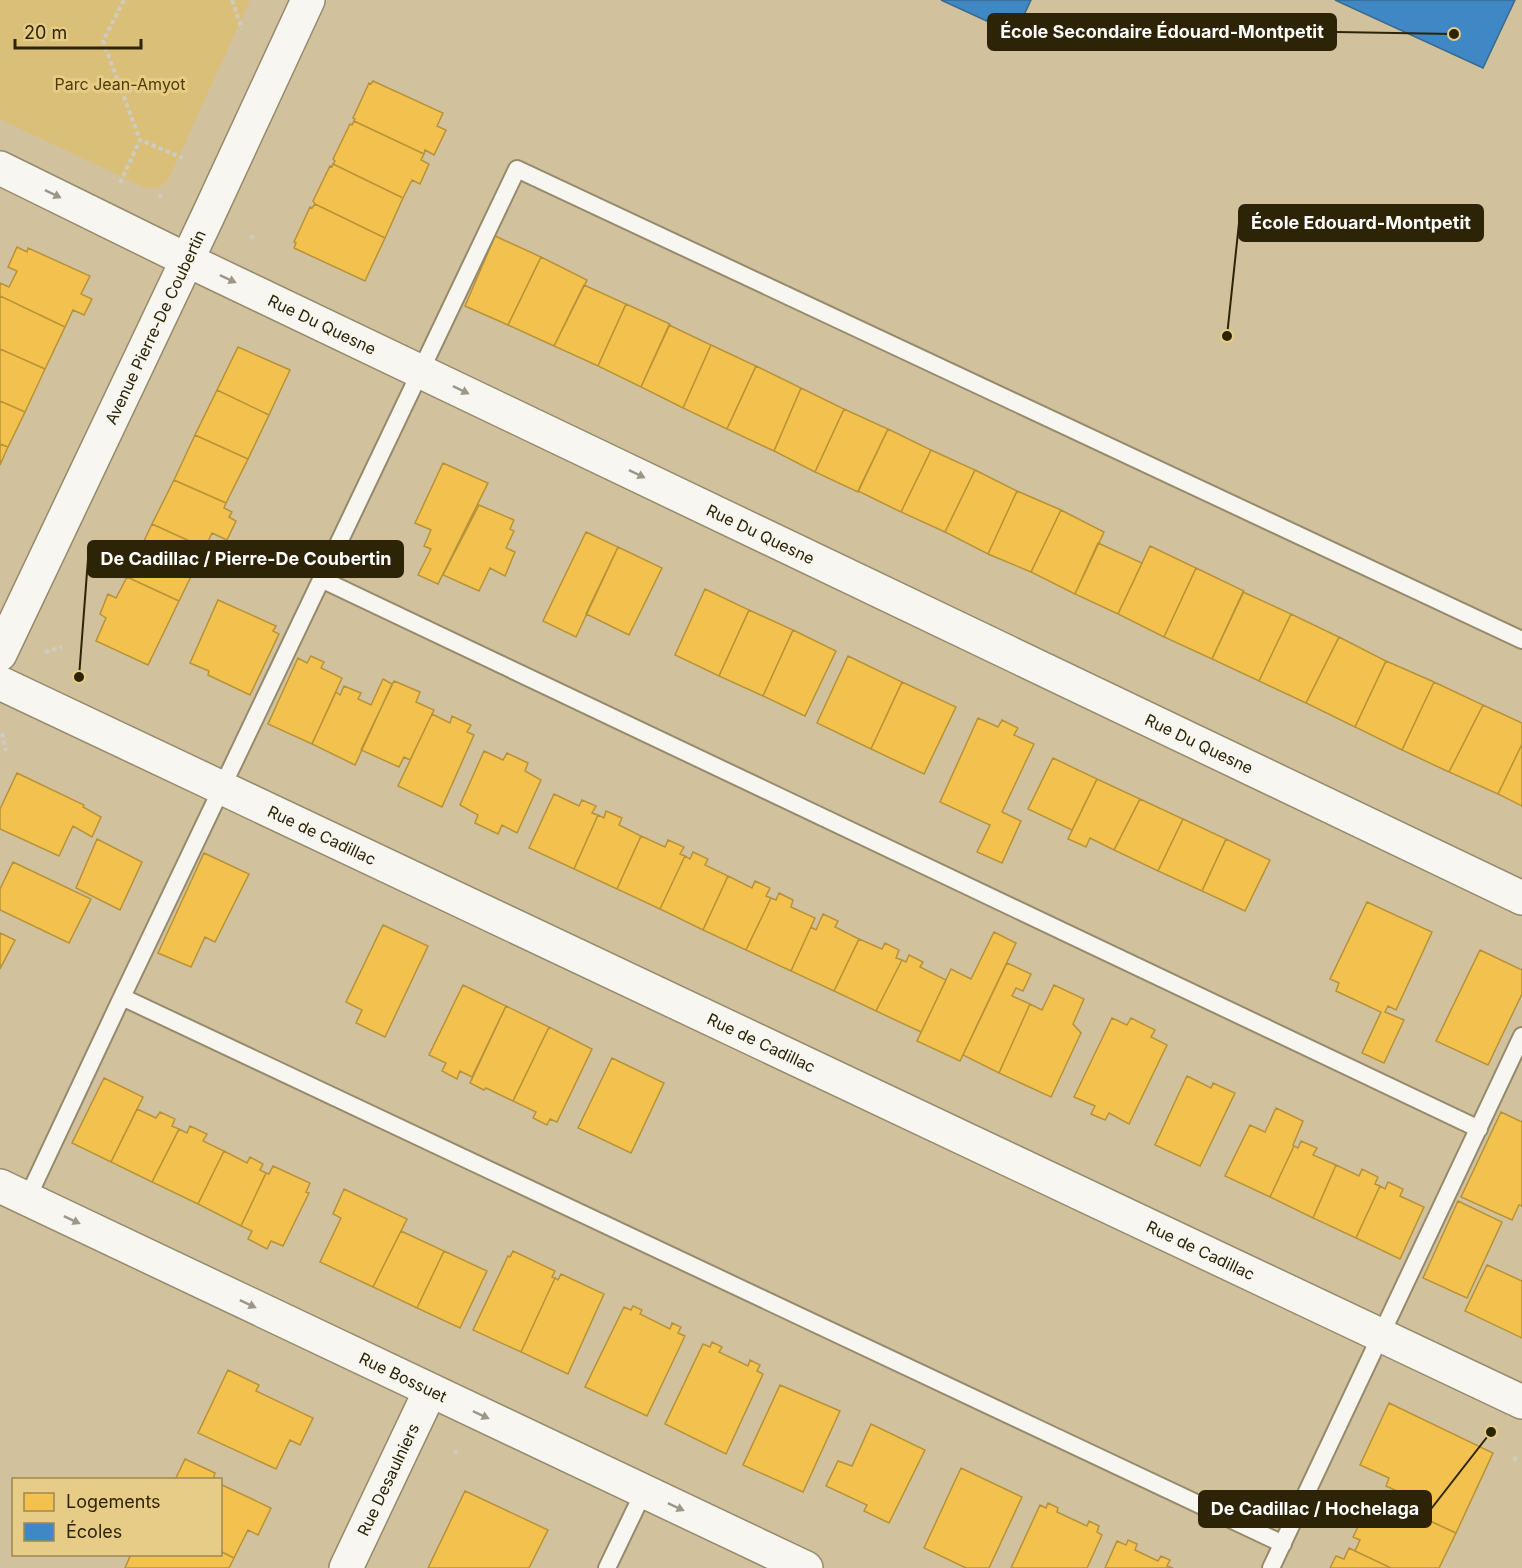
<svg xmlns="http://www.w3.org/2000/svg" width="1522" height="1568" viewBox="0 0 1522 1568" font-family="Inter,sans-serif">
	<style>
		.green { fill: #d9bf77 }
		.homes { fill: #f2c14e; stroke: #b79238; stroke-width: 1.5 }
		.schools { fill: #3f88c5; stroke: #3a6a8c; stroke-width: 1.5 }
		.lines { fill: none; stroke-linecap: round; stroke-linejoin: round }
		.lane-casing { stroke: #968a6c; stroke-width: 20 }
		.street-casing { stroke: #968a6c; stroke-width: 36 }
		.secondary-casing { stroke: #968a6c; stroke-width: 36 }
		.path { stroke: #d0cbc0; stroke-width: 4; stroke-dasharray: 4.5 3; stroke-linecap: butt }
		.lane { stroke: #f8f6f0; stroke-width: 16 }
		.street { stroke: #f8f6f0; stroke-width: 33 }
		.secondary { stroke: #f8f6f0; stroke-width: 33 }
		.oneway { fill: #9d9787 }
		.labels { text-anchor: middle; stroke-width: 6; stroke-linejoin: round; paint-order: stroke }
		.park-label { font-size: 16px; fill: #4d3c04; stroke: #e7cc87 }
		.street-label { font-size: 16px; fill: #2d2306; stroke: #e7cc87 }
		.leader { fill: none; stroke: #2d2306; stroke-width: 2 }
		.callout-dot { fill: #2d2306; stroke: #e7cc87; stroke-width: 2 }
		.callout { fill: #2d2306; stroke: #2d2306; stroke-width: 2 }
		.callout-label { font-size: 18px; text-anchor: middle; font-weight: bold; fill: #fff }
	</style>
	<rect width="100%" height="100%" fill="#d1c29d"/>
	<!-- green -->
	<path class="green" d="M0,0H250L168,180C160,188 155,189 144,187L0,119Z"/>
	<!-- homes -->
	<path class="homes" d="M373,81L443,113L437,126L446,130L434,155L425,150L424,154L354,121L355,119L353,118L369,83L371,84Z
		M354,121L424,154L421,160L429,164L420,184L412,180L403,198L333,164L335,161L333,159L350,124L352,125Z
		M333,164L403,198L385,238L315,204L313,201L330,166L332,167Z
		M315,204L385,238L365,281L294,248L296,243L294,242L310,207L312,208Z
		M495,236L541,257L508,325L465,306Z
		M17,247L27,252L28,248L90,276L81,294L92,299L84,315L73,310L65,327L0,296V283L9,287L17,271L8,267Z
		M541,257L587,280L554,346L508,325Z
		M584,285L626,304L598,366L554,346Z
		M0,296L65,327L45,369L0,349Z
		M626,304L670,324L641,387L598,366Z
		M669,325L711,345L683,408L641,387Z
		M711,345L756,366L727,429L683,408Z
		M238,347L290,370L269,415L217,390Z
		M0,349L45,369L25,412L0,401Z
		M756,366L801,388L774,451L727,429Z
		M801,388L844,409L815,472L774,451Z
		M217,390L269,415L248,459L195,435Z
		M0,401L25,412L8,447L0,444Z
		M844,409L888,429L858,492L815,472Z
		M888,429L931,450L901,512L858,491Z
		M195,435L248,459L226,503L174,480Z
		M0,444L8,447L0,465Z
		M931,450L975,470L945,532L901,512Z
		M443,463L488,483L438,584L418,575L431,549L424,546L431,530L415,523Z
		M975,470L1017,491L988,554L945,532Z
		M174,480L226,503L224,508L232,512L229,517L236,521L227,540L212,533L205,548L152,524Z
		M1017,491L1061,510L1031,572L988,554Z
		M479,505L514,520L510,529L514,531L506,548L515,552L505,576L490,568L479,591L443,575Z
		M1061,510L1104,532L1075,594L1031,572Z
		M152,524L205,548L179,601L127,577Z
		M586,532L618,547L576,637L543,621Z
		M1098,543L1142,563L1118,614L1075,594Z
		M1150,546L1196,568L1164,637L1118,614Z
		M618,547L662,568L629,635L586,614Z
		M1196,568L1244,591L1212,659L1164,637Z
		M127,577L179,601L148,665L96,641L106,618L100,614L108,594L116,598Z
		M705,589L749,610L719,676L675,655Z
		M1243,592L1291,614L1259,681L1212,659Z
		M218,600L276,626L273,631L279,634L250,695L208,675L209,671L190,663Z
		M749,610L793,630L763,696L719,676Z
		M1291,614L1339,637L1306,703L1259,681Z
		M793,630L836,651L805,716L763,696Z
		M1339,637L1386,661L1355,727L1306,703Z
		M311,656L324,662L321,668L342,678L312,744L268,724L298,658L307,663Z
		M848,656L902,682L871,749L817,723Z
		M1386,661L1434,682L1402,750L1355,727Z
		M383,679L392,684L355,765L312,744L336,692L340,695L344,686L361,693L358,699L371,705Z
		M394,681L420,692L416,702L434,710L410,760L404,757L399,767L361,750Z
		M902,682L956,707L924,774L871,749Z
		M1434,682L1483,705L1449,772L1402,750Z
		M1483,705L1522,723V744L1498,794L1449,772Z
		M432,714L450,723L452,716L471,725L467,732L474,735L442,807L398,786Z
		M978,718L998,727L1002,720L1018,728L1014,735L1034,744L1002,812L1021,821L1002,863L977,852L990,825L940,802Z
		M1522,744V806L1498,794Z
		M484,751L503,760L507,753L528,763L525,771L541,780L517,833L502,825L498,834L475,823L478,815L460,805Z
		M1053,758L1097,779L1072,830L1028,809Z
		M17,773L84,805L83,807L101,817L92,837L73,826L59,856L0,829V809Z
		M1097,779L1140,799L1114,850L1090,838L1086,847L1068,839Z
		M554,794L579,806L582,800L596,806L592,813L598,815L574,869L529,848Z
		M1140,799L1183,819L1158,871L1114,850Z
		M606,811L622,818L619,825L641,836L617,889L574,869L598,815L604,818Z
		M1183,819L1226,839L1202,891L1158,871Z
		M641,836L665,847L668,840L684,847L680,854L685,856L660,909L617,889Z
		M97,839L142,862L120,910L76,888Z
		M1226,839L1270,860L1245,911L1202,891Z
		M693,852L708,859L705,865L728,876L703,930L660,909L685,856L690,859Z
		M204,853L249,874L215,942L205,937L191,967L158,953Z
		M13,862L91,899L69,943L0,910V889Z
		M728,876L752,888L755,881L770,888L766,896L771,898L746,950L703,930Z
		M779,893L793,900L791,907L815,918L791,971L746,950L771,898L776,900Z
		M1367,902L1432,932L1396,1010L1388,1006L1385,1012L1404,1020L1384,1063L1362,1053L1381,1012L1336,991L1339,983L1330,979Z
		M823,914L838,921L835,927L859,939L834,991L791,971L811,927L816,930Z
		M383,925L428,946L385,1037L356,1023L362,1010L346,1002Z
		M994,932L1016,943L960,1061L917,1041L951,969L971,979Z
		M0,933L15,940L0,969Z
		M859,939L882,949L885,943L899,950L896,958L902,960L876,1011L834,991Z
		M1480,950L1522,970V994L1488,1065L1436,1041Z
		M909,955L923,962L920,967L946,980L921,1032L876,1011L902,960L906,962Z
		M1007,963L1031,974L1023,991L1016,988L1012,996L1030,1004L999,1073L963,1055Z
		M463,985L506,1006L472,1077L460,1071L457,1079L442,1071L446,1063L429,1055Z
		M1054,985L1084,999L1073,1024L1081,1033L1051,1097L999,1073L1030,1004L1042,1010Z
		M506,1006L549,1027L513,1101L486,1088L484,1090L470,1083Z
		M1112,1018L1127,1025L1131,1018L1155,1030L1151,1037L1167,1045L1129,1124L1109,1113L1105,1120L1091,1114L1095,1106L1074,1097Z
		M549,1027L592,1049L557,1122L550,1119L547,1125L533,1118L536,1112L513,1101Z
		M612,1058L664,1083L631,1153L578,1128Z
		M1187,1076L1211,1088L1213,1083L1235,1093L1200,1166L1155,1145Z
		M104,1078L143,1097L111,1162L72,1143Z
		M1276,1108L1303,1121L1293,1145L1294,1146L1270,1197L1225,1176L1250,1125L1265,1132Z
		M137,1109L156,1118L160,1112L175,1119L172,1126L179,1129L152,1182L111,1162Z
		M1501,1112L1522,1122V1206L1519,1205L1512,1220L1461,1197Z
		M190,1126L207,1134L203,1141L224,1151L198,1204L152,1182L179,1129L187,1133Z
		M1301,1141L1317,1148L1313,1155L1336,1165L1313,1218L1270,1197L1294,1146L1298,1148Z
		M224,1151L247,1163L250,1157L263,1164L260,1170L266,1173L241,1226L198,1204Z
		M1336,1165L1359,1176L1362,1169L1378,1177L1375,1184L1380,1186L1356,1238L1313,1218Z
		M273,1166L310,1183L306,1192L309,1193L283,1246L271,1241L267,1249L248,1239L252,1231L241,1226L266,1173L269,1174Z
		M1388,1182L1403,1189L1400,1196L1424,1207L1400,1259L1356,1238L1380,1186L1385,1189Z
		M344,1189L407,1219L373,1287L320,1262L341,1218L333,1214Z
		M1458,1201L1502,1222L1467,1298L1423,1278Z
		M401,1231L444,1251L417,1308L373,1287Z
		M444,1251L487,1271L460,1328L417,1308Z
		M513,1251L555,1271L552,1277L555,1278L521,1352L473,1330L508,1256L510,1257Z
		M1487,1265L1522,1281V1338L1465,1311Z
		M561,1274L604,1294L568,1374L521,1352L555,1278L558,1280Z
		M633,1306L642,1310L640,1314L670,1329L672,1323L681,1327L678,1333L685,1336L647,1416L585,1387L624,1307L631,1310Z
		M712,1342L722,1347L719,1352L748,1366L750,1360L760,1365L757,1371L763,1374L726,1454L665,1424L703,1344L710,1347Z
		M228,1370L259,1385L256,1391L313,1418L300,1445L290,1440L276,1469L198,1433Z
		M780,1385L840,1411L803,1492L743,1465Z
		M1389,1403L1493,1453L1456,1533L1396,1505L1402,1493L1386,1486L1389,1478L1360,1465Z
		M871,1424L925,1450L889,1523L864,1511L867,1505L826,1486L838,1461L852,1466Z
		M185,1459L215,1473L213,1480H175Z
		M961,1468L1022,1497L989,1568H966L924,1548Z
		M220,1484L271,1508L258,1535L248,1530L234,1558L220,1551Z
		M465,1491L548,1530L529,1568H428Z
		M1380,1498L1456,1533L1439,1568H1391L1355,1551L1360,1540L1353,1537L1367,1508L1374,1511Z
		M1048,1503L1058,1508L1057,1512L1087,1526L1089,1521L1099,1526L1097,1532L1102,1535L1087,1568H1011L1040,1505L1046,1508Z
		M1128,1540L1137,1544L1135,1550L1158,1561L1161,1556L1170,1560L1167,1566L1173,1568H1105L1117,1541L1126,1545Z
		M1349,1548L1355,1551L1391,1568H1330L1336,1556L1344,1559Z
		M220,1551L234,1558L229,1568H125L131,1554H220Z"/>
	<!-- schools -->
	<path class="schools" d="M941,0H1031L1015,34Z
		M1335,0H1515L1483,68Z"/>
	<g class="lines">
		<!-- lane casing -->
		<g class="lane-casing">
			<path id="lane" d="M321,579L1479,1129
				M27,1199L122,997
				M1283,1544L122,997L517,169L1522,640
				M607,1568L644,1491
				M1271,1568L1522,1036"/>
		</g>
		<!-- street casing -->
		<g class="street-casing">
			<g id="street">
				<path id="s1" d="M0,168L187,260L1522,898"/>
				<path id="s2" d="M0,1186L806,1568"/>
				<path id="s3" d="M346,1568L430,1391"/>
			</g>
		</g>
		<!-- secondary casing -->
		<g class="secondary-casing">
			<g id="secondary">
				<path id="s4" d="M0,654L207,218L308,0"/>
				<path id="s5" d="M0,683L1522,1402"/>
			</g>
		</g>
		<!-- path -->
		<path class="path" d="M124,0L103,41L140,140
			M232,0L242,29
			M120,183L140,140L183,158
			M160,194L161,198
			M250,238L255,236
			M45,652L62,647
			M2,733L6,751
			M455,1450L456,1454
			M1513,1459L1518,1458"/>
		<!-- lane -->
		<use href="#lane" class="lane"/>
		<!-- street -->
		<use href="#street" class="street"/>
		<!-- secondary -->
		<use href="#secondary" class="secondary"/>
	</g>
	<!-- one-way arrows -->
	<defs><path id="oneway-solid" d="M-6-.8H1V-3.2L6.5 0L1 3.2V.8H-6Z" transform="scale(1.5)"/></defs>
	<g class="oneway">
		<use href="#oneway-solid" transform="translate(53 194) rotate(26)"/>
		<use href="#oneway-solid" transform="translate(228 279) rotate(25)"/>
		<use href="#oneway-solid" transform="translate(461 390) rotate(26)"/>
		<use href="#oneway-solid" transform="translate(637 474) rotate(26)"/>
		<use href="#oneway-solid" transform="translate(72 1220) rotate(25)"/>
		<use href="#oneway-solid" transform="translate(248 1304) rotate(25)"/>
		<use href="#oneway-solid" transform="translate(481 1415) rotate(25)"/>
		<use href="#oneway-solid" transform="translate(676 1507) rotate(25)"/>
	</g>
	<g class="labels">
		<!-- park labels -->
		<g class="park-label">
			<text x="120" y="90">Parc Jean-Amyot</text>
		</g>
		<!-- street labels -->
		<g class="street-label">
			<text dy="6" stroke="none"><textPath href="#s1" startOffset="358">Rue Du Quesne</textPath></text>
			<text dy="6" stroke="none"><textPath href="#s4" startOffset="362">Avenue Pierre-De Coubertin</textPath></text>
			<text dy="6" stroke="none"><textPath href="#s1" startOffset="844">Rue Du Quesne</textPath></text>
			<text dy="6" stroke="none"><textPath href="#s1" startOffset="1330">Rue Du Quesne</textPath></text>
			<text dy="6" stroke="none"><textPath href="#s5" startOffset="356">Rue de Cadillac</textPath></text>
			<text dy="6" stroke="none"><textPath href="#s5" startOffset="842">Rue de Cadillac</textPath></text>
			<text dy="6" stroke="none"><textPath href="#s5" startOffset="1328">Rue de Cadillac</textPath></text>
			<text dy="6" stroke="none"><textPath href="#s2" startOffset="446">Rue Bossuet</textPath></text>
			<text dy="6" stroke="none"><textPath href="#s3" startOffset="98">Rue Desaulniers</textPath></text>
		</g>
	</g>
	<!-- callouts -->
	<path class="leader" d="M1454 34L1336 32M1227 336L1239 223M79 677L88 559M1491 1432L1431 1509"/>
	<g class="callout-dot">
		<circle cx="1454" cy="34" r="6"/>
		<circle cx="1227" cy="336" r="6"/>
		<circle cx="79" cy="677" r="6"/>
		<circle cx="1491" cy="1432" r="6"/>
	</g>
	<g class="callout">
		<rect x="988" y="14" width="348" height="36" rx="6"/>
		<rect x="1239" y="205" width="244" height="36" rx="6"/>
		<rect x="88" y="541" width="315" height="36" rx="6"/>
		<rect x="1199" y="1491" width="232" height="36" rx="6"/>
	</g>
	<g class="callout-label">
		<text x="1162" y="38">École Secondaire Édouard-Montpetit</text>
		<text x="1361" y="229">École Edouard-Montpetit</text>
		<text x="246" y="565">De Cadillac / Pierre-De Coubertin</text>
		<text x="1315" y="1515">De Cadillac / Hochelaga</text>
	</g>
	<!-- legend -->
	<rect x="12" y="1478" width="210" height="78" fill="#e7cc87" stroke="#9d8853" stroke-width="1.5"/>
	<rect x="24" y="1493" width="30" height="18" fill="#f2c14e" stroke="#9d8853" stroke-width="1.5"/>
	<text x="66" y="1508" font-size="18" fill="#2d2306">Logements</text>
	<rect x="24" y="1523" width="30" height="18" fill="#3f88c5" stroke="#9d8853" stroke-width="1.5"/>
	<text x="66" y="1538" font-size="18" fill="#2d2306">Écoles</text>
	<!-- scale -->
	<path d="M15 39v9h126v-9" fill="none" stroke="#2d2306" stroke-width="3"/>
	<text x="24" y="39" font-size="18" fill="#2d2306" stroke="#e7cc87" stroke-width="4.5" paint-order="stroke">20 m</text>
</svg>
